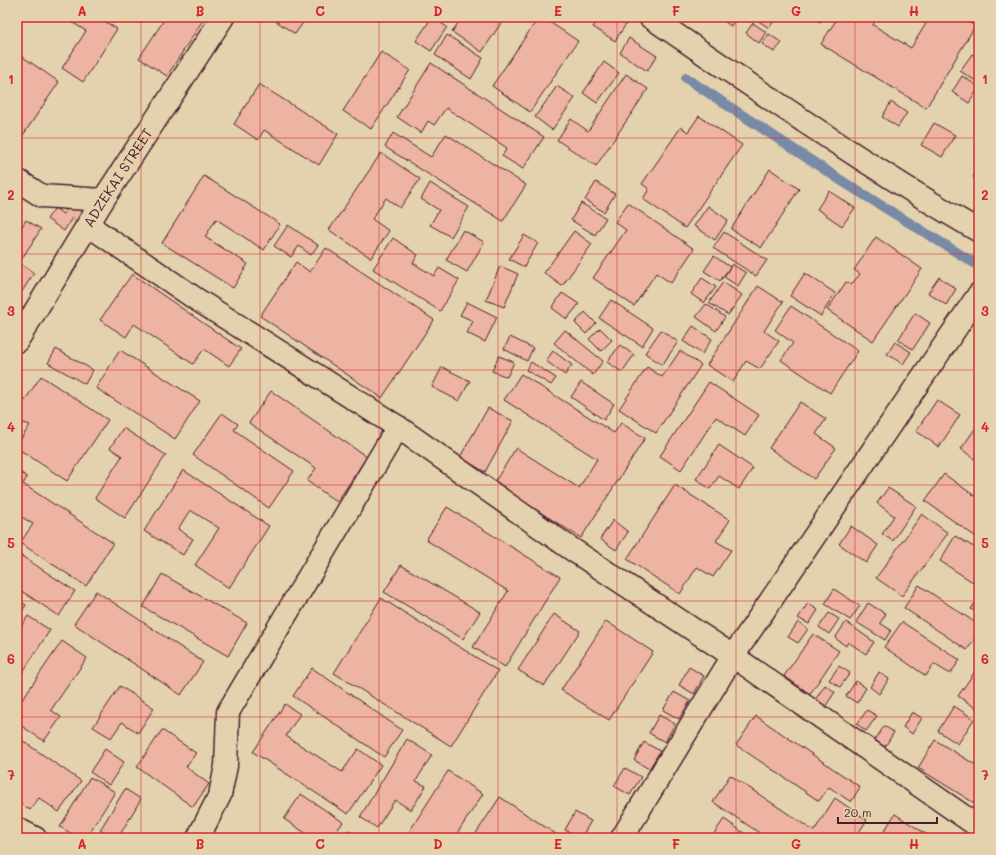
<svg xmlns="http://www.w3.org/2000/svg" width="996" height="855" viewBox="0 0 996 855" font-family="Mali,sans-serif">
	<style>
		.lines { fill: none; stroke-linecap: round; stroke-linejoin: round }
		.stream { stroke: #798aa6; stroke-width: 10 }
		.building { fill: #edb4a4; stroke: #4a1f2b }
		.street-casing { stroke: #4a1f2b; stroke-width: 25 }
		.street { stroke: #e4d2af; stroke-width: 22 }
		.grid { fill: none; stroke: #d62828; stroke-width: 1; stroke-opacity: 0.55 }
		.labels { text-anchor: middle; stroke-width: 4; stroke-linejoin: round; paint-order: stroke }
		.street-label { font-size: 14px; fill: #4a1f2b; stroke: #e4d2af }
		.neatline { fill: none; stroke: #d62828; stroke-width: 1.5 }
		.grid-label { font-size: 13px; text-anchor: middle; font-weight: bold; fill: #d62828 }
	</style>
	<rect width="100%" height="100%" fill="#e4d2af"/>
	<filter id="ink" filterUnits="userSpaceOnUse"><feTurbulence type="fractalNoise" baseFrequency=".025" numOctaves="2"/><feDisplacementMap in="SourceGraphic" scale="8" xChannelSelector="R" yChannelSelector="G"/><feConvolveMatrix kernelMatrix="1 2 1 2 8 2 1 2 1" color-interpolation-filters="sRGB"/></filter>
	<g filter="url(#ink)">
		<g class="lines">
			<!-- stream -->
			<path class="stream" d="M686,78L845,183L979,266"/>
		</g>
		<!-- building -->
		<path class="building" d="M69,17H98L117,29L83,82L62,68L86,31L67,19Z
			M166,17H205L167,76L139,58Z
			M275,17H307L295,34L273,19Z
			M432,17L447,27L431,51L416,41Z
			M462,17H505L482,52L452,32Z
			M539,17H542L578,41L530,112L492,86Z
			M600,17H615L626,24L615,41L593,27Z
			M718,17H737L731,26Z
			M759,17H777L769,28L757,20Z
			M812,17H824L820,22Z
			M838,17H877L873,25L911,48L930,17H960L975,26L926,108L821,44Z
			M753,23L766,32L759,43L746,33Z
			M769,34L782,43L774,52L762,44Z
			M447,35L483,58L471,79L435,55Z
			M629,38L657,56L647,71L620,53Z
			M381,52L410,70L371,129L343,111Z
			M972,54L979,59V83L960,71Z
			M20,55L59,82L17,144V59Z
			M604,62L619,73L597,103L583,93Z
			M431,63L544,137L523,169L502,156L507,148L446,108L434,125L428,121L421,133L397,117Z
			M626,74L648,89L596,166L557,140L571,119L588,131Z
			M962,76L979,87L969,103L952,92Z
			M259,84L338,134L319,165L264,130L258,140L234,124Z
			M557,86L575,98L552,130L535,117Z
			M891,102L907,113L898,127L882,117Z
			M699,116L742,145L685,228L643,199L649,189L642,184L681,127L688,132Z
			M934,123L955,135L942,157L921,145Z
			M393,133L431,157L446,134L526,185L503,221L385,147Z
			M381,153L420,179L400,208L386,198L372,219L389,231L371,258L329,230Z
			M979,168V181L973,177Z
			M770,169L799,189L761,248L731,229Z
			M204,176L280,224L264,250L216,219L205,237L248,264L233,288L162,243Z
			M596,182L615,194L604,212L585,200Z
			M430,183L469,207L451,237L430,225L439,210L421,199Z
			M829,191L855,208L842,226L817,209Z
			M72,201L88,212L80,224L72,218L64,231L47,219L55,208L63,214Z
			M581,203L606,218L595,235L571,220Z
			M628,203L694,249L671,283L656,273L634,306L593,278L626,230L615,222Z
			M708,206L728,220L715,240L694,226Z
			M26,220L41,229L19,263L34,273L19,296L17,295V234Z
			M288,225L318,245L311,255L299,246L291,257L274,246Z
			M463,230L484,242L467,272L446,260Z
			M574,231L592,244L562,286L544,273Z
			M724,232L767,260L756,276L713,248Z
			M524,235L538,243L524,267L509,259Z
			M876,237L922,269L873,341L827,310L846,282L851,285L860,274L854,270Z
			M393,238L418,255L413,263L434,276L439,268L459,280L440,311L373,269Z
			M326,248L434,320L382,398L260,316L296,262L310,272Z
			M714,256L730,267L720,281L704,271Z
			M732,264L746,273L738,286L724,277Z
			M500,266L518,274L504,307L486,300Z
			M805,273L835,293L821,316L790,296Z
			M132,274L241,349L229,366L204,349L193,364L134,324L126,337L100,320Z
			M939,277L956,289L946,305L928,293Z
			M702,278L716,287L704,303L691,294Z
			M723,282L742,295L728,315L709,303Z
			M758,286L783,302L764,331L779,341L760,369L746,361L733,382L707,365Z
			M562,293L579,304L567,319L552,308Z
			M611,300L653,328L642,346L599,318Z
			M467,302L497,317L485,342L467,333L473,321L460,315Z
			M706,304L725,317L716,331L696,317Z
			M791,306L858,351L830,393L781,360L793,343L775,330Z
			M585,312L596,323L586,334L575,323Z
			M915,313L930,323L913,349L898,340Z
			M693,326L712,339L702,354L683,341Z
			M600,328L612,340L601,351L589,339Z
			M565,330L603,361L593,375L554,343Z
			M661,330L678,342L662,365L645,353Z
			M510,337L533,348L527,361L504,349Z
			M895,342L911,352L903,364L887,354Z
			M620,345L634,355L622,372L607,362Z
			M56,349L93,370L85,384L48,363Z
			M120,350L200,401L175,439L96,388Z
			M553,351L572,365L565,375L546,361Z
			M680,351L701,365L656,433L619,409L647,367L662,377Z
			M499,356L514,362L507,377L492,371Z
			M531,362L556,378L551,385L526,370Z
			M442,367L470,381L459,401L432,387Z
			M521,374L614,433L621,423L645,438L581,538L494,483L516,448L579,488L597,459L504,400Z
			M41,376L108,420L67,481L17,448V445L30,425L17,421V412Z
			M581,382L614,404L604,420L571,397Z
			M709,382L759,415L745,436L716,417L681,470L660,456Z
			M271,391L367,457L337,502L307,481L316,468L249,423Z
			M937,400L960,415L939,447L916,431Z
			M800,402L826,419L816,434L836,448L814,479L769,448Z
			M488,408L513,421L485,472L460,457Z
			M222,413L238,424L234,430L294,471L269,508L193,455Z
			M979,423V462L961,449Z
			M123,428L166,455L125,518L95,498L122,456L110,448Z
			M719,445L753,468L739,489L719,476L710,489L696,479Z
			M17,470L27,477L23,484L113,543L86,586L20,543L33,524L17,514Z
			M183,470L269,526L229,588L195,565L219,528L190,510L178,529L193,539L183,555L144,531Z
			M944,474L979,499V539L925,501Z
			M675,485L730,520L716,541L731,550L713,577L697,567L680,594L627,559Z
			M888,488L916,506L893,541L882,534L894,516L877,503Z
			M447,507L560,577L505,667L473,647L508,591L426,540Z
			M922,514L948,533L902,596L876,578Z
			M613,520L628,532L616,550L600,539Z
			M851,526L878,545L866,563L839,544Z
			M955,536L979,550V586L940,561Z
			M17,553L75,591L59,616L17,588Z
			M401,565L480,612L463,639L384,592Z
			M162,574L247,623L228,656L143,607Z
			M919,585L979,625V632L967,650L904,608Z
			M834,589L860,606L850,620L825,604Z
			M96,591L203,662L181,695L74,624Z
			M979,597V614L971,609Z
			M381,598L498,671L451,746L334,673Z
			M17,599L26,605L17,619Z
			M808,603L818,610L809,624L798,618Z
			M868,603L886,614L880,623L891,630L885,640L856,622Z
			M829,613L839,619L829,634L819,627Z
			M554,614L580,631L544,686L518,670Z
			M28,616L50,630L17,681V633Z
			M606,621L653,652L609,720L561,690Z
			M798,622L808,629L798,643L788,637Z
			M846,622L874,642L866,654L848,642L846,646L835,638Z
			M902,622L960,660L950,674L934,664L926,676L884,647Z
			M813,634L839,651L810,694L784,676Z
			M62,641L87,658L51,710L61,717L44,741L17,723V707Z
			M839,666L850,673L840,687L829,680Z
			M689,667L704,676L694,694L679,685Z
			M312,668L402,730L384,757L293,696Z
			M976,670L979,673V710L958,696Z
			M879,672L889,679L879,694L870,687Z
			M856,681L866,688L857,703L846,696Z
			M825,685L835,692L825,707L815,700Z
			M120,686L154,708L138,733L122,722L111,738L93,727Z
			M674,692L690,701L679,719L663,710Z
			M285,704L300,714L286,736L342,772L358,749L381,765L348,814L253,752Z
			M954,706L974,719L958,744L938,731Z
			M867,710L877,716L866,731L857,724Z
			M912,712L922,718L912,734L903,727Z
			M659,715L675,724L665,742L649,733Z
			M756,716L860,787L851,802L829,787L819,801L736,745Z
			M884,726L894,732L885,747L875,740Z
			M162,730L196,753L186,767L209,784L193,807L137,767Z
			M17,737L81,781L59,812L39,798L30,810L17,801Z
			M407,739L432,755L416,781L426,786L411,810L395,800L377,828L360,817Z
			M935,740L979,767V806L918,768Z
			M644,742L660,751L649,769L634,760Z
			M105,749L124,762L109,785L90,772Z
			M625,768L641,777L630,795L614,786Z
			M448,771L483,794L454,838H405Z
			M730,775L814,831L835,798L867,820L855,838H767L713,802Z
			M90,777L115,792L86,838H79L60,827Z
			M125,789L141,799L118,838H113L100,830Z
			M301,794L343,822L332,838H313L284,819Z
			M500,797L562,838H473Z
			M575,812L591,821L581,838L565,830Z
			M895,814L932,838H880Z
			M724,819L751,838H711Z
			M348,830L360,838H342Z"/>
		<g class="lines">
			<!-- street casing -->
			<g class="street-casing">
				<g id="street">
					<path d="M650,17C758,90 866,166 979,231"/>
					<path d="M17,180L42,196L103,200"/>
					<path d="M88,225L196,299L398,427L228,712L226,766L220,795L198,838"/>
					<path id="s1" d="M17,341L103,200L223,17"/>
					<path d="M398,427L567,546L733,656L979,827"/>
					<path d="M17,829L35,838"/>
					<path d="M622,838L733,656L979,294"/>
				</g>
			</g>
			<!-- street -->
			<use href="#street" class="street"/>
		</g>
	</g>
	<!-- grid -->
	<path class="grid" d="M141,17V838M260,17V838M379,17V838M498,17V838M617,17V838M736,17V838M855,17V838M17,138H979M17,254H979M17,370H979M17,485H979M17,601H979M17,717H979"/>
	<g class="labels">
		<!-- street labels -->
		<g class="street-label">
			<text dy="5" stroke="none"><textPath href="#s1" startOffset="192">ADZEKAI STREET</textPath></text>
		</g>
	</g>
	<!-- margin -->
	<rect width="996" height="855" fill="none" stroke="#e4d2af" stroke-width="44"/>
	<!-- scale -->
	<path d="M838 817v6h99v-6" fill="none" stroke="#4a1f2b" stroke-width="2"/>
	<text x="844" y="817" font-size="12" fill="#4a1f2b" stroke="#e4d2af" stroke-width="3" paint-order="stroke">20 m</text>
	<rect x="22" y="22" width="952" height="811" class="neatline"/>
	<g class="grid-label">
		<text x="82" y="16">A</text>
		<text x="200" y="16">B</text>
		<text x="320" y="16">C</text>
		<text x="438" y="16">D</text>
		<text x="558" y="16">E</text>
		<text x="676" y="16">F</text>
		<text x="796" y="16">G</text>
		<text x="914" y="16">H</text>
		<text x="11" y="84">1</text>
		<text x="985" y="84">1</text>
		<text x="11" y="200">2</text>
		<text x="985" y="200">2</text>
		<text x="11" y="316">3</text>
		<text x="985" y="316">3</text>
		<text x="11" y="432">4</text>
		<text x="985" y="432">4</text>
		<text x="11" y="548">5</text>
		<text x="985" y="548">5</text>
		<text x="11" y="664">6</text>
		<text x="985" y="664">6</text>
		<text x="11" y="780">7</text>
		<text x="985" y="780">7</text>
		<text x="82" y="849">A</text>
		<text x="200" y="849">B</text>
		<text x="320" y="849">C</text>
		<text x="438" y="849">D</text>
		<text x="558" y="849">E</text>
		<text x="676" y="849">F</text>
		<text x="796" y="849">G</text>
		<text x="914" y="849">H</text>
	</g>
</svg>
